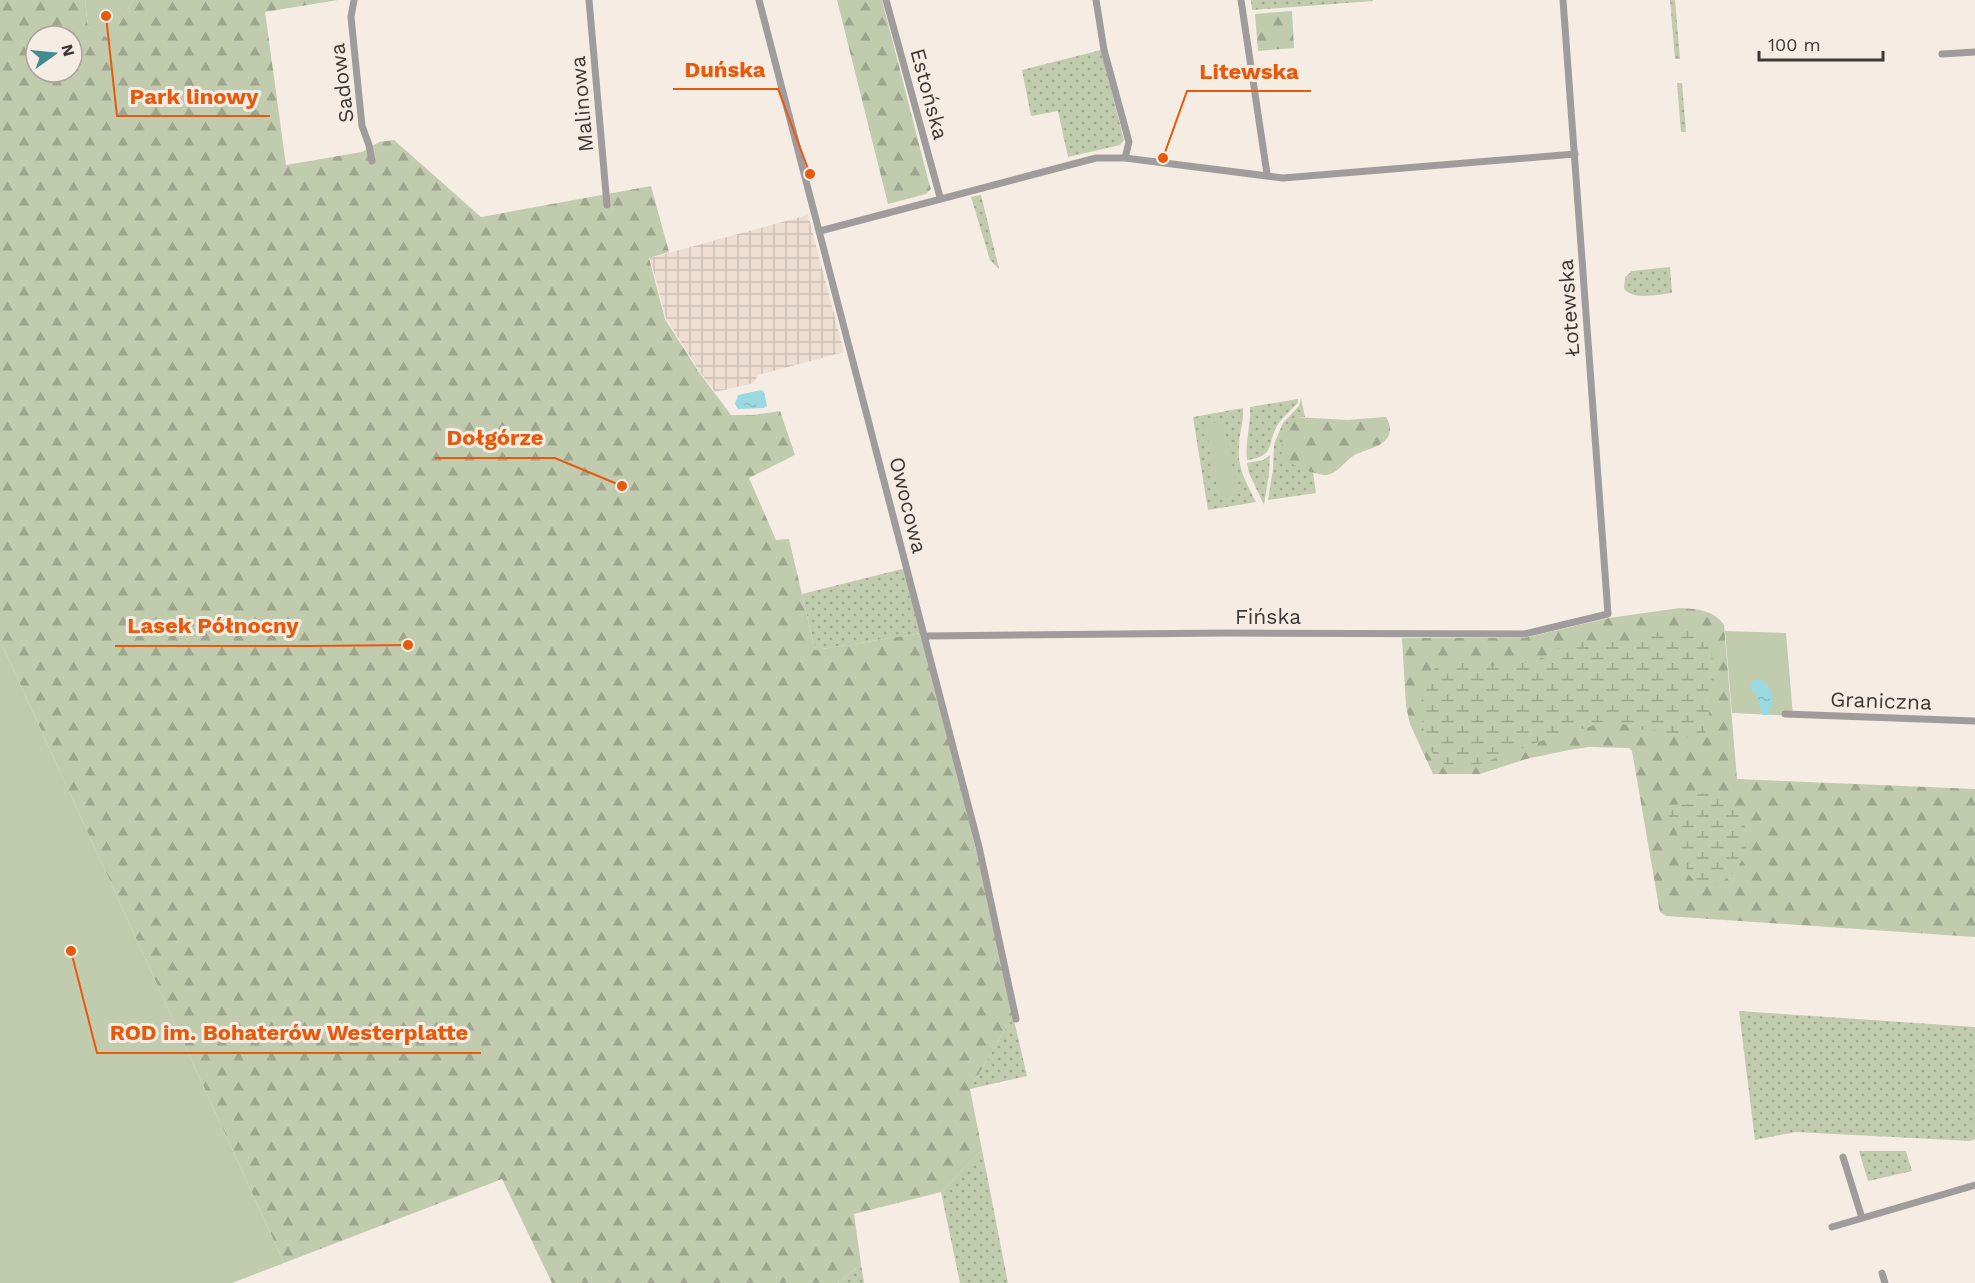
<svg xmlns="http://www.w3.org/2000/svg" width="1975" height="1283" viewBox="0 0 1975 1283" font-family="'Work Sans',sans-serif">
	<style>
		.industrial { fill: url(#industrial-grid) }
		.grass { fill: url(#grass-dots) }
		.forest { fill: url(#forest-firs); fill-rule: evenodd }
		.wetland { fill: url(#wetland-marsh) }
		.garden { fill: #c1cbae }
		.water { fill: url(#water-ripples) }
		.lines { fill: none; stroke-linecap: round; stroke-linejoin: round }
		.minor { stroke: #a19c9c; stroke-width: 7 }
		.labels { text-anchor: middle; stroke-width: 6; stroke-linejoin: round; paint-order: stroke }
		.street-label { font-size: 21px; fill: #3b3835; stroke: #f5ece4 }
		.leader { fill: none; stroke: #e8590c; stroke-width: 2 }
		.callout-dot { fill: #e8590c; stroke: #f5ece4; stroke-width: 2 }
		.callout-label { font-size: 22px; text-anchor: middle; font-weight: bold; fill: #e8590c; stroke: #f5ece4; stroke-width: 6; stroke-linejoin: round; paint-order: stroke }
	</style>
	<defs>
		<pattern id="industrial-grid" width="8" height="8" patternUnits="userSpaceOnUse" patternTransform="scale(1.5)"><rect width="8" height="8" fill="#eeded1"/><path d="M0 4h8M4 0v8" fill="none" stroke="#cdbfb4"/></pattern>
		<pattern id="grass-dots" width="8" height="8" patternUnits="userSpaceOnUse" patternTransform="scale(1.5)"><rect width="8" height="8" fill="#c1cbae"/><path d="M2 2h.1M6 6h.1" fill="none" stroke="#9ea68e" stroke-width="1.8" stroke-linecap="round"/></pattern>
		<pattern id="forest-firs" width="22" height="20" patternUnits="userSpaceOnUse" patternTransform="scale(1.5)"><rect width="22" height="20" fill="#c1cbae"/><path d="M5 1l3.5 6h-7zM16 11l3.5 6h-7z" fill="#9ea68e"/></pattern>
		<pattern id="wetland-marsh" width="20" height="14" patternUnits="userSpaceOnUse" patternTransform="scale(1.5)"><rect width="20" height="14" fill="#c1cbae"/><path d="M1 5h8M5 5V1M11 12h8M15 12V8" fill="none" stroke="#9ea68e"/></pattern>
		<pattern id="water-ripples" width="26" height="14" patternUnits="userSpaceOnUse" patternTransform="scale(1.5)"><rect width="26" height="14" fill="#9ad9e1"/><path d="M2 4q2-2 4 0t4 0M15 11q2-2 4 0t4 0" fill="none" stroke="#86bbc2"/></pattern>
	</defs>
	<rect width="100%" height="100%" fill="#f5ece4"/>
	<!-- industrial -->
	<path class="industrial" d="M808,215L844,352L758,375L754,383L715,392L699,371L666,318L650,258Z"/>
	<!-- grass -->
	<path class="grass" d="M1251,0H1373V1L1252,10Z
		M1670,0H1675L1680,59H1675Z
		M1101,50L1124,140L1120,145L1068,157L1058,111L1031,116L1022,70Z
		M1677,83H1682L1686,132H1681Z
		M981,195L999,269L990,260L971,197Z
		M1670,267L1672,293C1658,294 1635,301 1624,289L1625,277L1632,271Z
		M1301,398L1305,417H1297L1292,463L1313,472L1316,493L1268,500L1273,469L1274,444L1283,423L1299,406Z
		M1298,399V403C1291,410 1284,416 1278,424C1266,445 1276,456 1247,460C1245,442 1251,425 1250,407Z
		M1243,408C1244,421 1239,434 1239,447C1237,468 1247,484 1256,502L1208,510L1193,417Z
		M1270,455L1269,474L1264,505L1249,473L1247,463L1263,460Z
		M906,568L922,633L815,650L802,594Z
		M1739,1011L1975,1027V1139L1970,1141L1796,1132L1755,1140Z
		M1013,1016L1027,1076L970,1089Z
		M982,1150L1008,1283H960L941,1192Z
		M1859,1151H1906L1912,1171L1868,1181Z
		M861,1264L864,1283H838Z"/>
	<!-- forest -->
	<path class="forest" d="M0,0H85L88,27L111,39L133,0H338L265,12L286,165L362,152L379,142L394,140L481,217L651,186L669,252L649,258L665,319L698,371L731,415H753L780,411L795,455L749,478L776,540L789,539L815,650L922,633L989,903L1013,1016L970,1089L982,1150L941,1192L854,1214L861,1264L838,1283H552L502,1179L284,1263L0,640ZM36,36H72V72H36Z
		M837,0H882L929,183L931,189L926,194L888,204Z
		M1292,11L1294,48L1258,51L1255,14Z
		M1297,417L1347,420L1386,417C1389,422 1390,425 1390,430C1388,448 1366,448 1353,456C1344,462 1338,473 1327,475C1319,476 1289,465 1284,458C1280,452 1281,446 1283,440C1286,430 1287,421 1297,417Z
		M1680,608C1697,609 1714,610 1724,625L1737,779L1975,789V937L1666,916L1660,912L1659,907L1632,751L1629,748L1589,747L1569,750L1526,759L1480,774H1433L1410,724L1406,706L1402,638H1524L1609,618Z"/>
	<!-- wetland -->
	<path class="wetland" d="M1676,628C1723,631 1716,680 1709,713C1708,719 1709,730 1703,735C1702,736 1697,738 1695,738L1651,730H1640L1613,720H1606L1587,728L1568,731L1480,764C1471,766 1461,769 1453,767C1417,760 1412,687 1438,665C1451,654 1484,667 1501,666C1515,665 1534,662 1546,656C1556,651 1563,643 1574,640L1627,642Z
		M1711,791C1719,794 1723,799 1729,804C1778,847 1713,910 1690,876C1684,867 1685,855 1681,845C1678,833 1671,823 1667,812L1669,805L1688,804L1696,795Z"/>
	<!-- garden -->
	<path class="garden" d="M85,0H133L111,40L88,27Z
		M1223,421L1238,494L1219,498L1205,424Z
		M1725,631L1786,633L1793,716L1732,713Z
		M0,640L284,1263L232,1283H0Z"/>
	<!-- water -->
	<path class="water" d="M761,390L764,392L767,406L764,408L738,409L735,404L738,395Z
		M1757,679C1774,683 1775,703 1768,715H1762L1757,696L1750,687L1751,683Z"/>
	<g class="lines">
		<!-- minor -->
		<path class="minor" d="M354,0L351,17L362,126L369,145L372,161
			M589,0L607,205
			M759,0L979,847L1016,1019
			M886,0L940,197
			M1096,0L1104,50L1129,142L1125,158
			M1241,0L1267,174
			M1942,54L1975,52
			M820,231L1096,158H1125L1283,178L1575,154
			M925,636L1227,633L1524,634L1608,614L1563,0
			M1785,714L1975,721
			M1843,1157L1862,1218
			M1832,1227L1975,1185
			M1882,1273L1885,1283"/>
	</g>
	<g class="labels">
		<!-- street labels -->
		<g class="street-label">
			<text transform="translate(342 83) rotate(-97)" y="7">Sadowa</text>
			<text transform="translate(929 94) rotate(75)" y="7">Estońska</text>
			<text transform="translate(582 104) rotate(-95)" y="7">Malinowa</text>
			<text transform="translate(1569 308) rotate(-94)" y="7">Łotewska</text>
			<text transform="translate(908 505) rotate(76)" y="7">Owocowa</text>
			<text x="1268" y="624">Fińska</text>
			<text transform="translate(1881 701) rotate(2)" y="7">Graniczna</text>
		</g>
	</g>
	<!-- callouts -->
	<path class="leader" d="M810 174L778 89H673M1163 158L1187 91H1311M106 16L117 116H270M622 486L555 458H435M408 645L311 646H115M71 951L97 1053H481"/>
	<g class="callout-dot">
		<circle cx="810" cy="174" r="6"/>
		<circle cx="1163" cy="158" r="6"/>
		<circle cx="106" cy="16" r="6"/>
		<circle cx="622" cy="486" r="6"/>
		<circle cx="408" cy="645" r="6"/>
		<circle cx="71" cy="951" r="6"/>
	</g>
	<g class="callout-label">
		<text x="725" y="77">Duńska</text>
		<text x="1249" y="79">Litewska</text>
		<text x="194" y="104">Park linowy</text>
		<text x="495" y="445">Dołgórze</text>
		<text x="213" y="633">Lasek Północny</text>
		<text x="289" y="1040">ROD im. Bohaterów Westerplatte</text>
	</g>
	<!-- north arrow -->
	<g transform="translate(54 54) rotate(75)"><circle r="28" fill="#f5ece4" stroke="#aba49e" stroke-width="1.5"/>
	<path d="M0-4.5L10 22L0 15L-10 22Z" fill="#438a92"/>
	<text y="-9" font-size="16" font-weight="bold" text-anchor="middle" fill="#3b3835">N</text>
	</g>
	<!-- scale -->
	<path d="M1759 51v9h124v-9" fill="none" stroke="#3b3835" stroke-width="3"/>
	<text x="1768" y="51" font-size="18" fill="#3b3835" stroke="#f5ece4" stroke-width="4.5" paint-order="stroke">100 m</text>
</svg>
